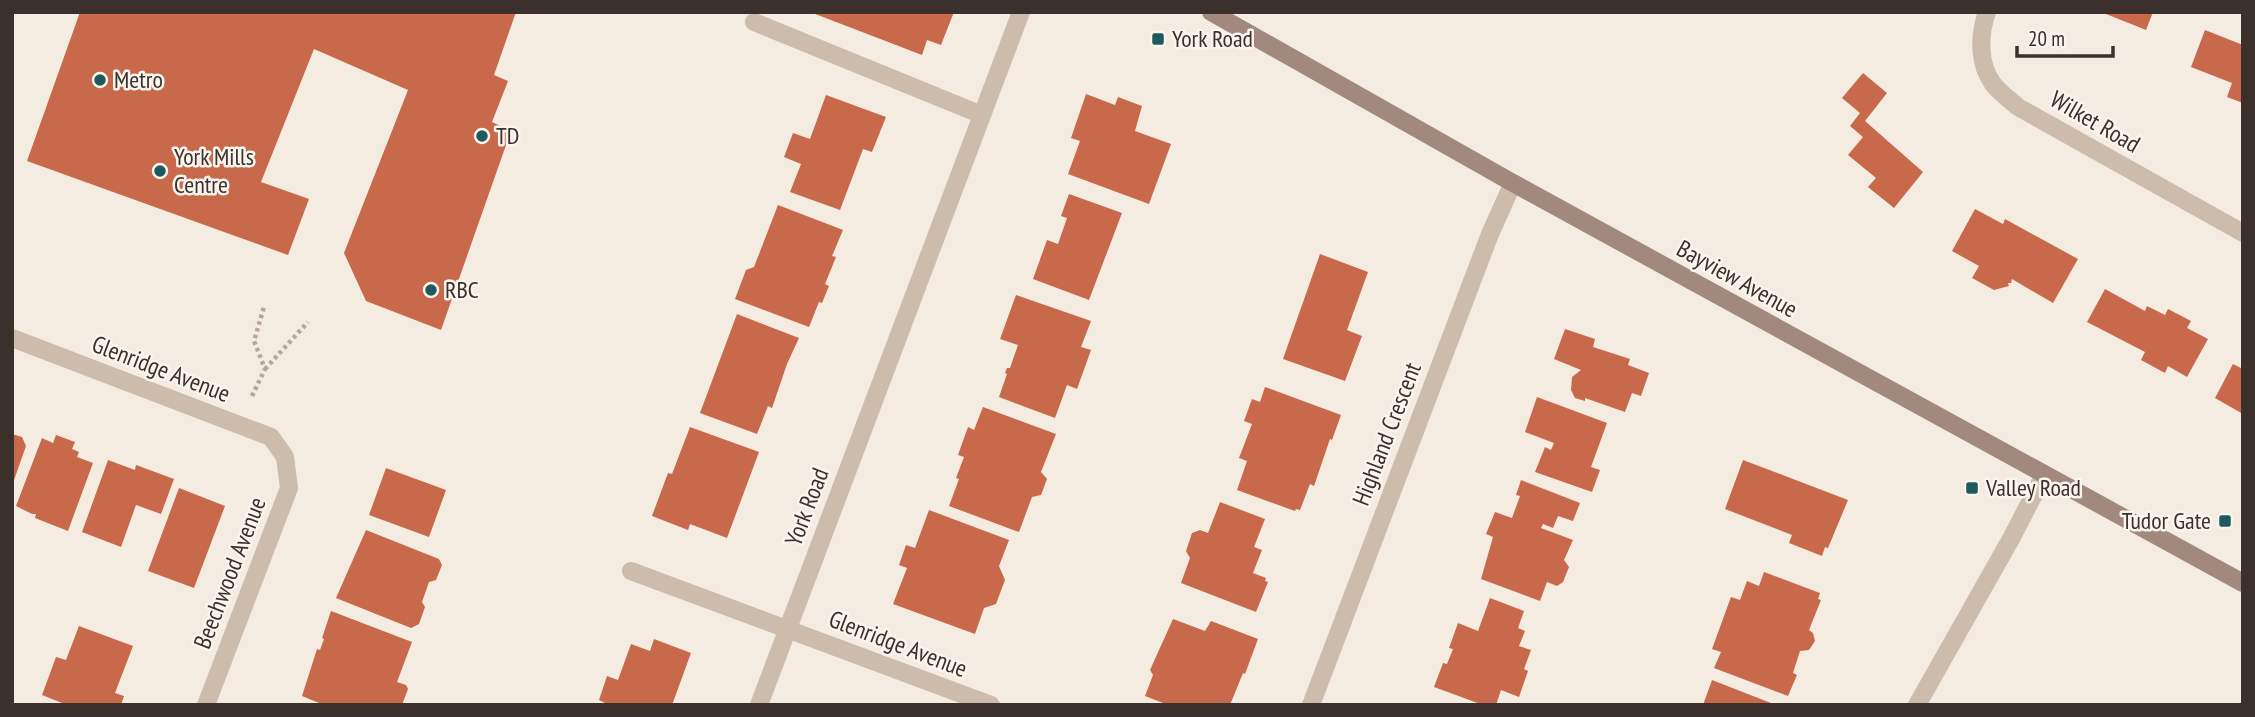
<svg xmlns="http://www.w3.org/2000/svg" width="2255" height="717" viewBox="0 0 2255 717" font-family="'PT Sans Narrow',sans-serif">
	<style>
		.building { fill: #c8694b }
		.lines { fill: none; stroke-linecap: round; stroke-linejoin: round }
		.path { stroke: #b9a596; stroke-width: 4.5; stroke-dasharray: 3.5 3.5; stroke-linecap: butt }
		.service { stroke: #cdbbac; stroke-width: 18 }
		.minor { stroke: #cdbbac; stroke-width: 18 }
		.secondary { stroke: #a18a7d; stroke-width: 18 }
		.poi-dot { fill: #1f5a5e; stroke: #fbf5ee; stroke-width: 2.5 }
		.labels { text-anchor: middle; stroke-width: 5; stroke-linejoin: round; paint-order: stroke }
		.poi-label { font-size: 24px; fill: #3b302b; stroke: #fbf5ee; text-anchor: start }
		.street-label { font-size: 24px; fill: #3b302b; stroke: #fbf5ee }
	</style>
	<rect width="100%" height="100%" fill="#f4ebe1"/>
	<!-- building -->
	<path class="building" d="M80,12H516L494,75L508,81L492,122L511,131L441,330L366,301L344,253L408,90L314,49L261,182L309,199L288,255L27,161Z
		M810,12H954L941,45L927,40L922,55Z
		M2101,12H2153L2146,30Z
		M2205,30L2243,45V103L2227,97L2232,83L2191,67Z
		M1863,73L1887,93L1865,121L1923,172L1894,208L1868,187L1876,178L1848,155L1863,137L1850,126L1860,113L1842,98Z
		M1086,94L1115,105L1118,97L1142,106L1135,131L1171,144L1149,204L1068,174L1080,141L1071,138Z
		M826,95L886,117L872,152L863,149L840,210L790,192L801,164L784,157L793,133L810,139Z
		M1069,194L1122,213L1089,300L1033,279L1047,240L1058,244L1067,218L1061,216Z
		M778,205L843,230L832,256L836,257L825,284L829,286L822,303L819,302L809,327L735,299L746,270L754,267Z
		M1975,209L2003,224L2005,219L2078,259L2053,303L2012,279L2011,283H2008L2009,286L1994,290L1972,278L1979,266L1952,251Z
		M1320,254L1368,272L1347,330L1362,336L1345,381L1283,359Z
		M2105,289L2145,311L2147,306L2165,315L2168,309L2191,321L2187,328L2208,339L2187,377L2168,366L2165,373L2141,360L2145,352L2087,322Z
		M1016,295L1091,321L1081,347L1091,350L1077,389L1067,385L1055,418L999,397L1007,374L1005,373L1007,368H1010L1018,345L1000,339Z
		M737,314L799,338L787,364L772,408L768,406L757,434L700,413Z
		M1565,329L1595,339L1593,347L1630,359L1628,365L1649,373L1641,396L1632,393L1625,412L1585,398V401L1575,398L1571,390L1572,377L1581,370L1554,359Z
		M2233,364L2243,369V414L2215,398Z
		M1265,387L1341,415L1332,440L1330,439L1314,486L1310,484L1300,510L1296,509L1295,511L1237,490L1247,461L1239,458L1252,424L1244,421L1252,399L1260,402Z
		M1537,397L1607,423L1591,467L1600,470L1592,492L1535,472L1545,447L1551,450L1554,443L1525,432Z
		M983,407L1056,434L1041,472L1047,479L1041,495L1032,497L1019,532L949,506L959,479L956,478L964,457L958,455L968,427L974,430Z
		M690,427L759,452L727,538L690,524L688,530L652,516L668,473L672,474Z
		M12,434L22,437L26,446L13,483Z
		M56,435L75,442L72,449L79,452L77,457L93,463L68,531L35,518L36,514H32L16,506L42,438L53,443Z
		M108,460L135,470L136,465L174,479L161,514L136,505L121,547L82,532Z
		M1743,460L1848,500L1828,548L1825,547L1822,556L1789,543L1792,535L1725,509Z
		M386,468L446,490L429,537L369,515Z
		M1521,480L1580,503L1573,521L1558,516L1553,528L1543,524L1541,528L1573,540L1564,560L1569,567L1563,582L1557,586L1547,582L1540,601L1481,579L1493,537L1486,534L1495,512L1512,518L1520,496L1516,495Z
		M179,488L225,506L194,588L148,571Z
		M1220,502L1265,519L1254,547L1262,550L1253,573L1266,578L1265,581L1268,582L1256,612L1181,583L1190,558L1186,551L1192,533L1200,530L1208,533Z
		M929,510L1009,540L999,566L1005,580L996,604L984,608L975,634L893,604L907,568L899,565L906,545L915,548Z
		M366,530L439,559L442,565L436,580L429,582L422,602L425,607L419,624L411,628L336,598Z
		M1764,572L1820,593L1818,599L1821,600L1809,630L1813,633L1815,641L1809,650L1800,651L1793,673L1797,675L1788,696L1714,668L1721,652L1712,649L1731,597L1740,600L1747,581L1759,586Z
		M1490,598L1524,611L1518,628L1525,631L1519,646L1531,650L1524,669L1528,671L1519,697L1501,690L1496,705H1483L1434,687L1443,663L1447,664L1453,649L1449,648L1458,623L1478,631Z
		M331,611L412,642L397,682L406,685L408,689L402,705H324L302,696L317,649L320,650L324,639L322,638Z
		M1173,619L1205,631L1211,621L1258,639L1245,674L1243,673L1230,705H1168L1145,696L1153,675L1150,670Z
		M79,626L133,646L115,693L124,696L121,705H67L42,695L56,657L66,660Z
		M654,639L691,653L672,705H609L599,700L607,676L618,680L631,644L650,651Z
		M1712,680L1776,705H1703Z"/>
	<g class="lines">
		<!-- path -->
		<path class="path" d="M265,369L308,322
			M252,396L265,369L254,341L264,307"/>
		<!-- service -->
		<path class="service" d="M754,22L982,115"/>
		<!-- minor -->
		<path class="minor" d="M1987,12C1979,35 1978,63 1993,84C1999,92 2010,100 2018,107L2243,233
			M12,338L271,437L285,457L289,488L206,705
			M631,571L991,705
			M759,705L1021,12
			M1311,705L1490,234L1513,183
			M1917,705L2012,537L2044,475"/>
		<!-- secondary -->
		<path class="secondary" d="M1211,12L1513,183L2243,583"/>
	</g>
	<!-- markers -->
	<g class="poi-dot">
		<rect x="1151" y="32" width="14" height="14" rx="3.5"/>
		<circle cx="100" cy="80" r="7"/>
		<circle cx="482" cy="136" r="7"/>
		<circle cx="160" cy="171" r="7"/>
		<circle cx="431" cy="290" r="7"/>
		<rect x="1965" y="481" width="14" height="14" rx="3.5"/>
		<rect x="2218" y="514" width="14" height="14" rx="3.5"/>
	</g>
	<g class="labels">
		<!-- poi labels -->
		<g class="poi-label">
			<text x="1172" y="47">York Road</text>
			<text x="114" y="88">Metro</text>
			<text x="496" y="144">TD</text>
			<text x="174" y="165">York Mills<tspan x="174" dy="28">Centre</tspan></text>
			<text x="445" y="298">RBC</text>
			<text x="1986" y="496">Valley Road</text>
			<text x="2211" y="529" text-anchor="end">Tudor Gate</text>
		</g>
		<!-- street labels -->
		<g class="street-label">
			<text transform="translate(2095 122) rotate(30)" y="8">Wilket Road</text>
			<text transform="translate(1737 279) rotate(29)" y="8">Bayview Avenue</text>
			<text transform="translate(161 369) rotate(21)" y="8">Glenridge Avenue</text>
			<text transform="translate(1387 434) rotate(-69)" y="8">Highland Crescent</text>
			<text transform="translate(807 507) rotate(-69)" y="8">York Road</text>
			<text transform="translate(230 573) rotate(-69)" y="8">Beechwood Avenue</text>
			<text transform="translate(898 644) rotate(21)" y="8">Glenridge Avenue</text>
		</g>
	</g>
	<!-- border -->
	<rect width="2255" height="717" fill="none" stroke="#3b302b" stroke-width="28"/>
	<!-- scale -->
	<path d="M2017 46v10h96v-10" fill="none" stroke="#3b302b" stroke-width="3.5"/>
	<text x="2028" y="46" font-size="21" fill="#3b302b" stroke="#fbf5ee" stroke-width="5" paint-order="stroke">20 m</text>
</svg>
